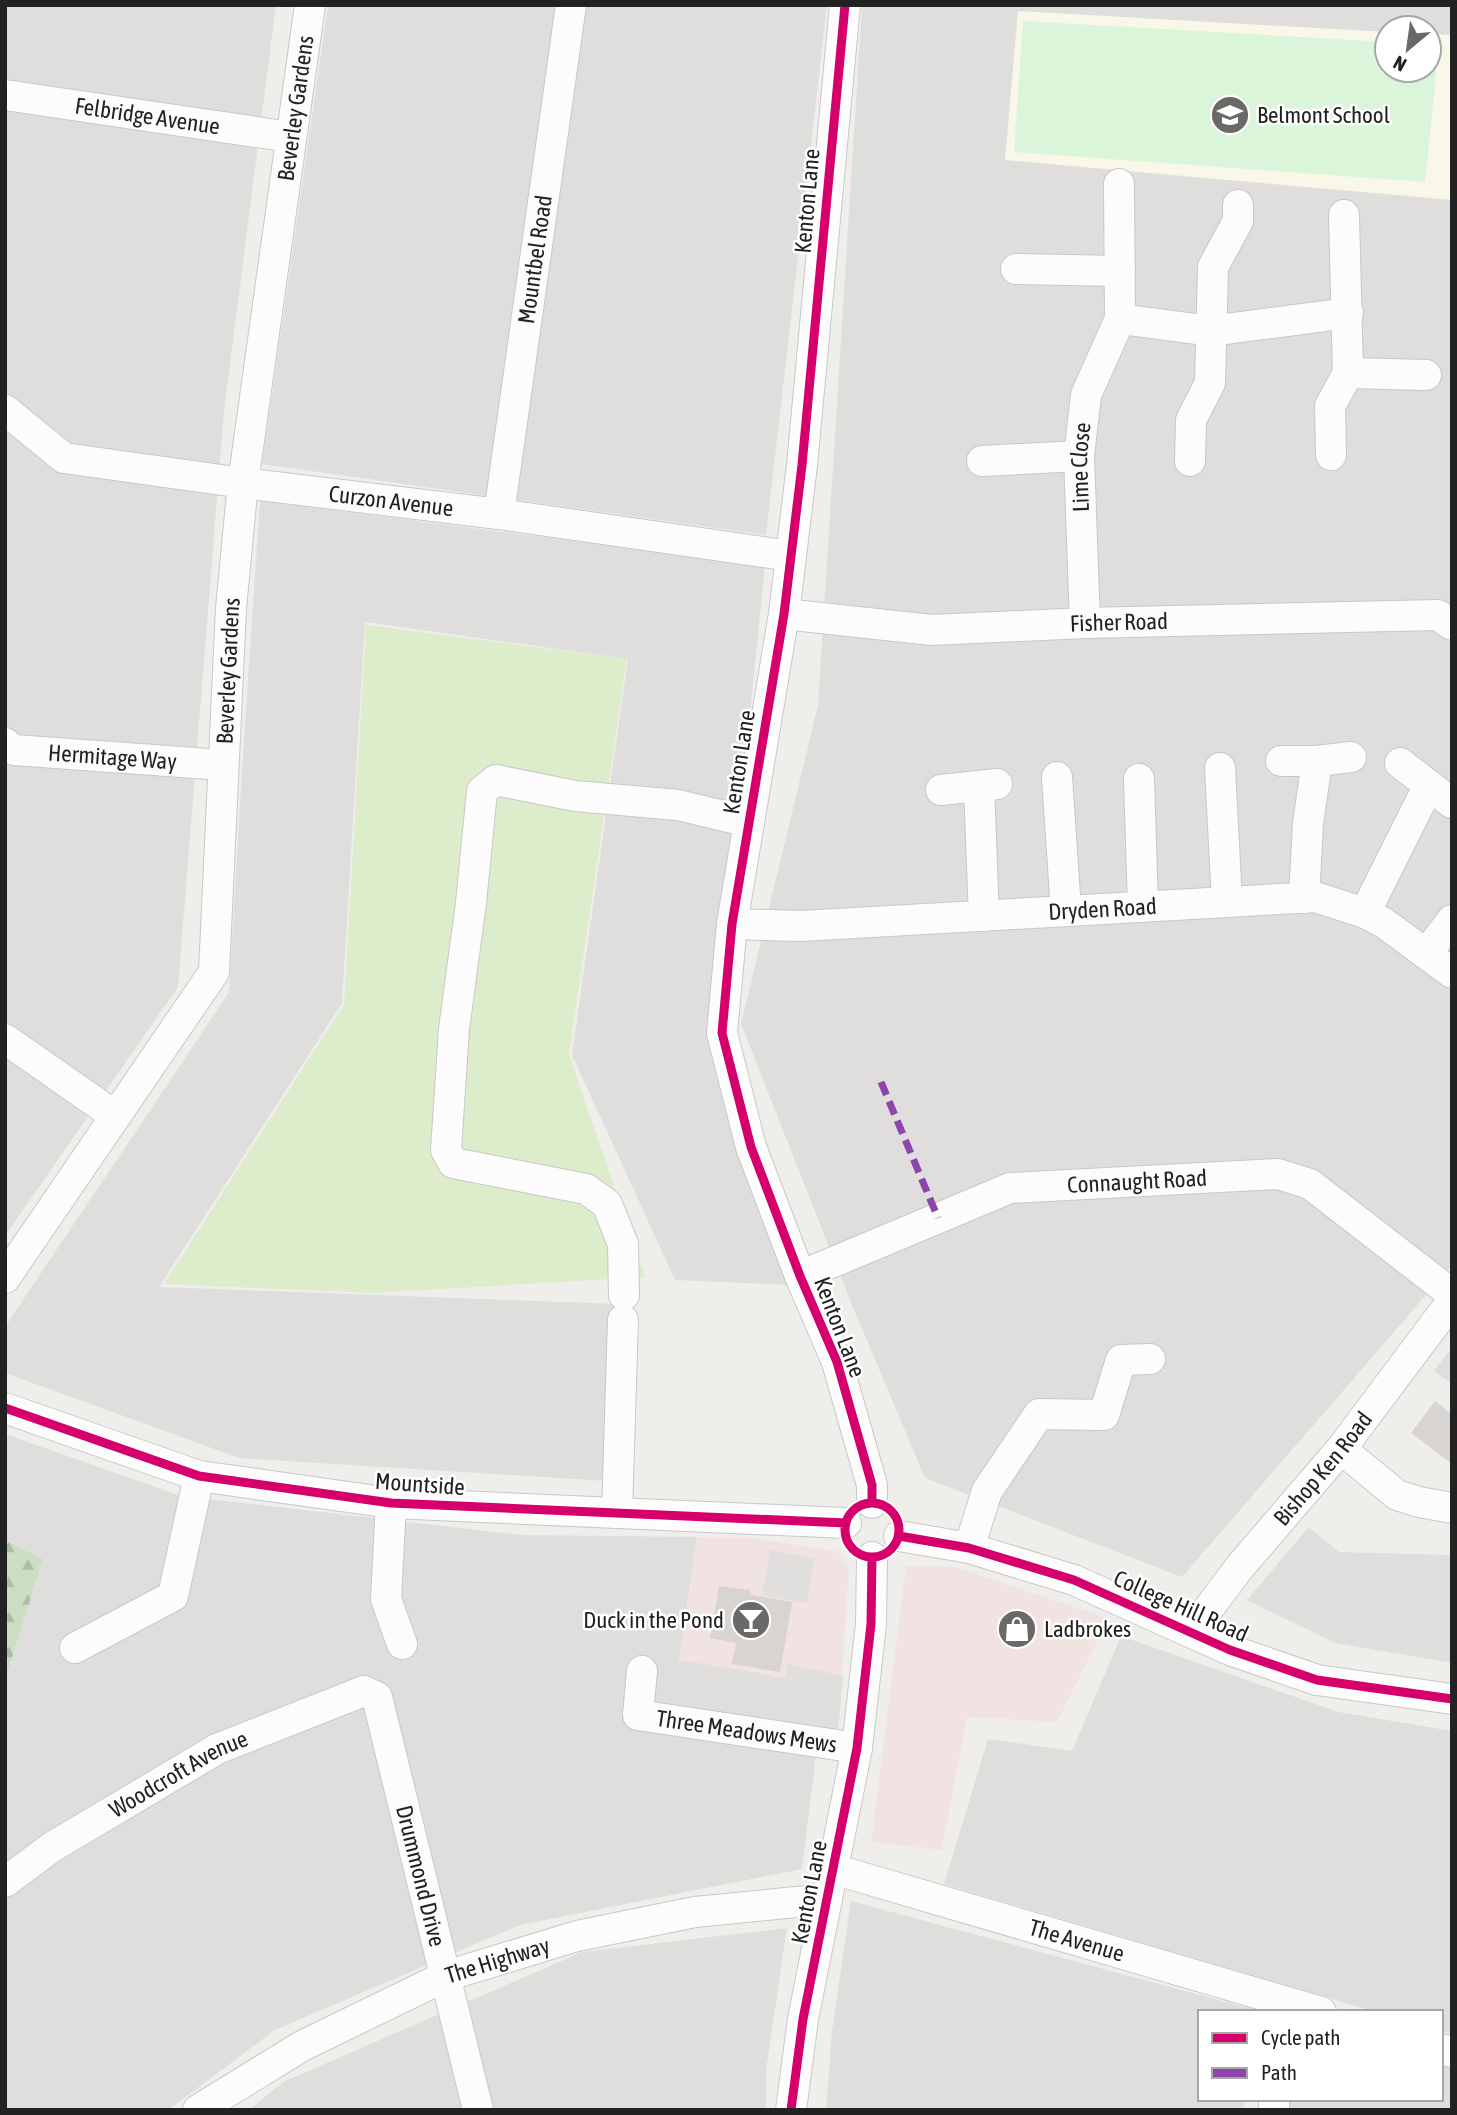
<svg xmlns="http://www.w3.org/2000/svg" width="1457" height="2115" viewBox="0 0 1457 2115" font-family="'Asap Condensed',sans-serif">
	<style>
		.residential { fill: #dfdedc; fill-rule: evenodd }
		.commercial { fill: #f1e3e1 }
		.education { fill: #f8f7e8 }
		.grass { fill: #ddeccb }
		.forest { fill: url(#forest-firs) }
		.park { fill: #daf5da }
		.parking { fill: #e0dfde }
		.building { fill: #d7d4d2 }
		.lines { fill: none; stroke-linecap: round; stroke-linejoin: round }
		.minor-casing { stroke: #c9c8c7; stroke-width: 32 }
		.minor { stroke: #fdfcfc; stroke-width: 30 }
		.quiet { stroke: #8e44ad; stroke-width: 7; stroke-dasharray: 14 7; stroke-linecap: butt }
		.cycleway-casing { stroke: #fff; stroke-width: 13 }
		.cycleway { stroke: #d6006c; stroke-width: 9 }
		.labels { text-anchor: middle; stroke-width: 5; stroke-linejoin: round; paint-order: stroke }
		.street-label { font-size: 23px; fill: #222; stroke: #fff }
		.poi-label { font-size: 23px; fill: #222; stroke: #fff; text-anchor: start }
	</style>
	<defs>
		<pattern id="forest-firs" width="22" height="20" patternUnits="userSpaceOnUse" patternTransform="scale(1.75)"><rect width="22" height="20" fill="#cbdec1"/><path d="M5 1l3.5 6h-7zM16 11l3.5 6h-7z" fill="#aebea6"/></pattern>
	</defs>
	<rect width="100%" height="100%" fill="#f0eeeb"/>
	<!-- residential -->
	<path class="residential" d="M5,5H276L224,411L178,987L5,1236Z
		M328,5H827L766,535L262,464Z
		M862,5H1452V1265L1182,1577L925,1478L852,1305L741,1024L818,705ZM1387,28H1429V70H1387Z
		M260,501L765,565L717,1041L790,1285L675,1280L572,1055L628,659L365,622L342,1003L159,1287L618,1304L606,1481L239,1458L5,1373V1327L229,992L242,769Z
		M1452,1347V1384L1434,1371Z
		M5,1434L181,1496L522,1535L697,1537L679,1659L772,1675L764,1722L816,1755L802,1869L520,1925L275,2030L168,2110H5V1680L43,1559L5,1540Z
		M1309,1527L1339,1552L1452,1555V1663L1335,1643L1247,1600Z
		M1121,1636L1338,1712L1452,1731V2034L1441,2031V2012H1376L944,1884L988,1739L1072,1751Z
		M851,1901L1252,2009V2012H1200V2099H1245L1244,2110H826L832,2031Z
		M787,1928L766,2071V2110H249L283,2082L582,1952Z
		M1441,2057L1452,2060V2110H1287L1288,2099H1441Z"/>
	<!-- commercial -->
	<path class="commercial" d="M697,1537H744L837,1551L849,1570L838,1734L764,1723L771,1675L679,1660Z
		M906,1566L955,1567L1109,1619L1057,1722L967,1717L942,1850L871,1842Z"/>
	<!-- education -->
	<path class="education" d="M1018,11L1387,32V70H1429V34L1452,35V200L1005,160Z"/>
	<!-- grass -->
	<path class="grass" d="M366,625L627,659L569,1054L645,1277L374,1293L164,1284L344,1005Z"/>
	<!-- forest -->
	<path class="forest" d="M5,1540L43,1559L5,1680Z"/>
	<!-- park -->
	<path class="park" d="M1023,21L1387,42V70H1429V44L1439,45L1425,182L1014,152Z"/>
	<!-- parking -->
	<path class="parking" d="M770,1550L815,1558L807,1603L762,1595Z
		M788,1664L843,1676L838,1734L764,1723L771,1676L785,1678Z"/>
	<!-- building -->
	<path class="building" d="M1435,1401L1452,1414V1464L1411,1433Z
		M719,1586L749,1590L752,1595L792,1602L780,1672L732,1664L736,1643L710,1638Z"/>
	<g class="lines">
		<!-- minor casing -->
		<g class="minor-casing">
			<g id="minor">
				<path d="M845,5L802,465L791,556L784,614L732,924L722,1033L751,1147L800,1276L837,1362L872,1485V1503"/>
				<path id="s1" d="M5,95L290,137"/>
				<path d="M1016,269L1120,271"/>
				<path d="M1120,319L1211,331L1348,313"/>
				<path d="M1348,373L1426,375"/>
				<path id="s2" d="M5,410L64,458L243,483L499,514L791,556"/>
				<path d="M1331,455L1330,406L1348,373L1344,215"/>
				<path d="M982,461L1079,456"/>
				<path d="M1190,461L1191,420L1210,383L1213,267L1238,221V205"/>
				<path id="s3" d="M499,514L571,5"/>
				<path id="s4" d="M784,614L932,630L1085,623L1438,615L1452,625"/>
				<path id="s5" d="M1085,623L1079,456L1086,395L1120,319L1119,184"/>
				<path id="s6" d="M5,743L14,750L223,765"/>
				<path d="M1281,761H1317L1351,757"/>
				<path d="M1400,763L1452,803"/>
				<path d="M1220,768L1227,902"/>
				<path d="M1057,777L1066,911"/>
				<path d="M1139,779L1143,907"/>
				<path d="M979,788L984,916"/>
				<path d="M941,790L997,784"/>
				<path d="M1304,898L1308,824L1317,761"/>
				<path d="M1365,913L1428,787"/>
				<path id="s7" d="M732,924L801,926L1315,897L1365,913L1384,923L1452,973"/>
				<path d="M1426,954L1452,920"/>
				<path d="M5,1039L114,1115"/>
				<path id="s8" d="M800,1276L1010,1188L1278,1174L1310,1184L1452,1294"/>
				<path id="s9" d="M5,1278L214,972L231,608L243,483L310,5"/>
				<path d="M624,1295L623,1244L607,1204L586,1189L453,1163L446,1150L454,1029L471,903L482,791L496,780L575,796L678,805L749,822"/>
				<path d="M5,1408L199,1476L391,1503L846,1523"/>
				<path d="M1341,1449L1397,1495L1419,1502L1452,1508"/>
				<path d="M391,1503L386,1599L402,1644"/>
				<path d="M617,1513L623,1320"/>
				<path d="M899,1536L969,1548L1074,1580L1230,1650L1317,1680L1452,1699"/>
				<path d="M969,1548L987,1491L1039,1414L1104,1415L1121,1360L1150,1359"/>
				<path id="s10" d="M1191,1632L1239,1568L1341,1449L1452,1301"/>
				<path d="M75,1648L173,1596L199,1476"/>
				<path id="s11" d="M642,1671L638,1715L857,1748"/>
				<path id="s12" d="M833,1869L1321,2012"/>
				<path id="s13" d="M5,1882L52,1847L217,1749L364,1691L377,1697L478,2110"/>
				<path d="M1441,2049L1452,2052"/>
				<path d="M1274,2099V2110"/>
				<path id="s14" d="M198,2110L302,2046L446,1976L577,1936L695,1912L827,1899"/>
				<path d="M791,2110L803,2019L857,1748L871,1624L872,1557"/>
			</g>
		</g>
		<!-- minor -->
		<use href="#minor" class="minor"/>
		<!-- quiet -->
		<path class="quiet" d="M881,1082L938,1218"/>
		<!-- cycleway casing -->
		<g class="cycleway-casing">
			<path id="cycleway" d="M845,5L802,465L791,556L784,614L732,924L722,1033L751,1147L800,1276L837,1362L872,1485V1503
				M5,1408L199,1476L391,1503L846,1523
				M845 1530a27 27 0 1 1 54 0a27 27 0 1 1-54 0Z
				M899,1536L969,1548L1074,1580L1230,1650L1317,1680L1452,1699
				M791,2110L803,2019L857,1748L871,1624L872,1557"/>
		</g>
		<!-- cycleway -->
		<use href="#cycleway" class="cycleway"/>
	</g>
	<!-- icons -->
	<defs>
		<g id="school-disc" transform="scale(2.0125)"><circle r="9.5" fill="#6a6968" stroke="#fff"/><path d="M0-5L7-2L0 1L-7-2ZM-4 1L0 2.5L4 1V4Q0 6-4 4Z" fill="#fff"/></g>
		<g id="bar-disc" transform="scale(2.0125)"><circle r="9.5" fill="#6a6968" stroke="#fff"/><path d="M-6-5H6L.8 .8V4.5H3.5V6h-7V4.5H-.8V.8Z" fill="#fff"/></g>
		<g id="shop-disc" transform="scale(2.0125)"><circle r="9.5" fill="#6a6968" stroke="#fff"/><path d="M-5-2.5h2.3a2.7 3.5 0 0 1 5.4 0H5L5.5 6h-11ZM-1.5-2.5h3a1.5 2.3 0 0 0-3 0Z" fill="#fff"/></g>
	</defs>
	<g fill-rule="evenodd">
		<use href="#school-disc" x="1230" y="115"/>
		<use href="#bar-disc" x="751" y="1620"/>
		<use href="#shop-disc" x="1017" y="1629"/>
	</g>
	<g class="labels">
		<!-- street labels -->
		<g class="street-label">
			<text dy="8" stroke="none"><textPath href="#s9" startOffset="1239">Beverley Gardens</textPath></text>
			<text dy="8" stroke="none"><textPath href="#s1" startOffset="144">Felbridge Avenue</textPath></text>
			<text transform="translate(807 201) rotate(-85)" y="8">Kenton Lane</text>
			<text dy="8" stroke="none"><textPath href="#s3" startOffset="257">Mountbel Road</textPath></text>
			<text dy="8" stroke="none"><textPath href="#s5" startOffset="156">Lime Close</textPath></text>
			<text dy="8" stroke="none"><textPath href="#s2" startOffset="406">Curzon Avenue</textPath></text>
			<text dy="8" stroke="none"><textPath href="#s4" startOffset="336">Fisher Road</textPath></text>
			<text dy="8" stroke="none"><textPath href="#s9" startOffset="672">Beverley Gardens</textPath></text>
			<text dy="8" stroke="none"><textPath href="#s6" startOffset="110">Hermitage Way</textPath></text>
			<text transform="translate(739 762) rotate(-81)" y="8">Kenton Lane</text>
			<text dy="8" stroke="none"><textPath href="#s7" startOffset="371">Dryden Road</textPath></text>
			<text dy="8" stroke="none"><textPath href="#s8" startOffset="355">Connaught Road</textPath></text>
			<text transform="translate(840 1327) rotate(69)" y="8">Kenton Lane</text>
			<text dy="8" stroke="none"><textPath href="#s10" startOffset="210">Bishop Ken Road</textPath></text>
			<text transform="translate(420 1484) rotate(4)" y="8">Mountside</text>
			<text transform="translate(1181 1606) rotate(24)" y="8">College Hill Road</text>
			<text dy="8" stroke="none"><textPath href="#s11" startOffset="154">Three Meadows Mews</textPath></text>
			<text dy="8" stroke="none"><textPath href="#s13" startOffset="205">Woodcroft Avenue</textPath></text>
			<text dy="8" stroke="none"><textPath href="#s13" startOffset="607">Drummond Drive</textPath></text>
			<text transform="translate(809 1892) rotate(-79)" y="8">Kenton Lane</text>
			<text dy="8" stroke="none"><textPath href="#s12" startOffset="254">The Avenue</textPath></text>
			<text dy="8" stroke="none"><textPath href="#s14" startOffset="336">The Highway</textPath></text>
		</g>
		<!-- poi labels -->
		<g class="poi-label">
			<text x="1257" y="123">Belmont School</text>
			<text x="724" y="1628" text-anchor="end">Duck in the Pond</text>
			<text x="1044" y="1637">Ladbrokes</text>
		</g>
	</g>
	<!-- border -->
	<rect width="1457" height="2115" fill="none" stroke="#222222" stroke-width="14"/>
	<!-- legend -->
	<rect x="1198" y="2010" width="245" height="91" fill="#ffffff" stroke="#a7a7a7" stroke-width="2"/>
	<rect x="1212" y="2033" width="35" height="10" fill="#d6006c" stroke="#a7a7a7" stroke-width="2"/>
	<text x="1261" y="2045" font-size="21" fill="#222222">Cycle path</text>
	<rect x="1212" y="2068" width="35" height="10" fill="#8e44ad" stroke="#a7a7a7" stroke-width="2"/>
	<text x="1261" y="2080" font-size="21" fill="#222222">Path</text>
	<!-- north arrow -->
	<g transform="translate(1408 49) rotate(209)"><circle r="33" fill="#ffffff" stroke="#a7a7a7" stroke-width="2"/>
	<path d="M0-5L12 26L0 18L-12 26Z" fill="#6a6968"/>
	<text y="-10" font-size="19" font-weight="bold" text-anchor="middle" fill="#222222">N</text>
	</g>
</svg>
